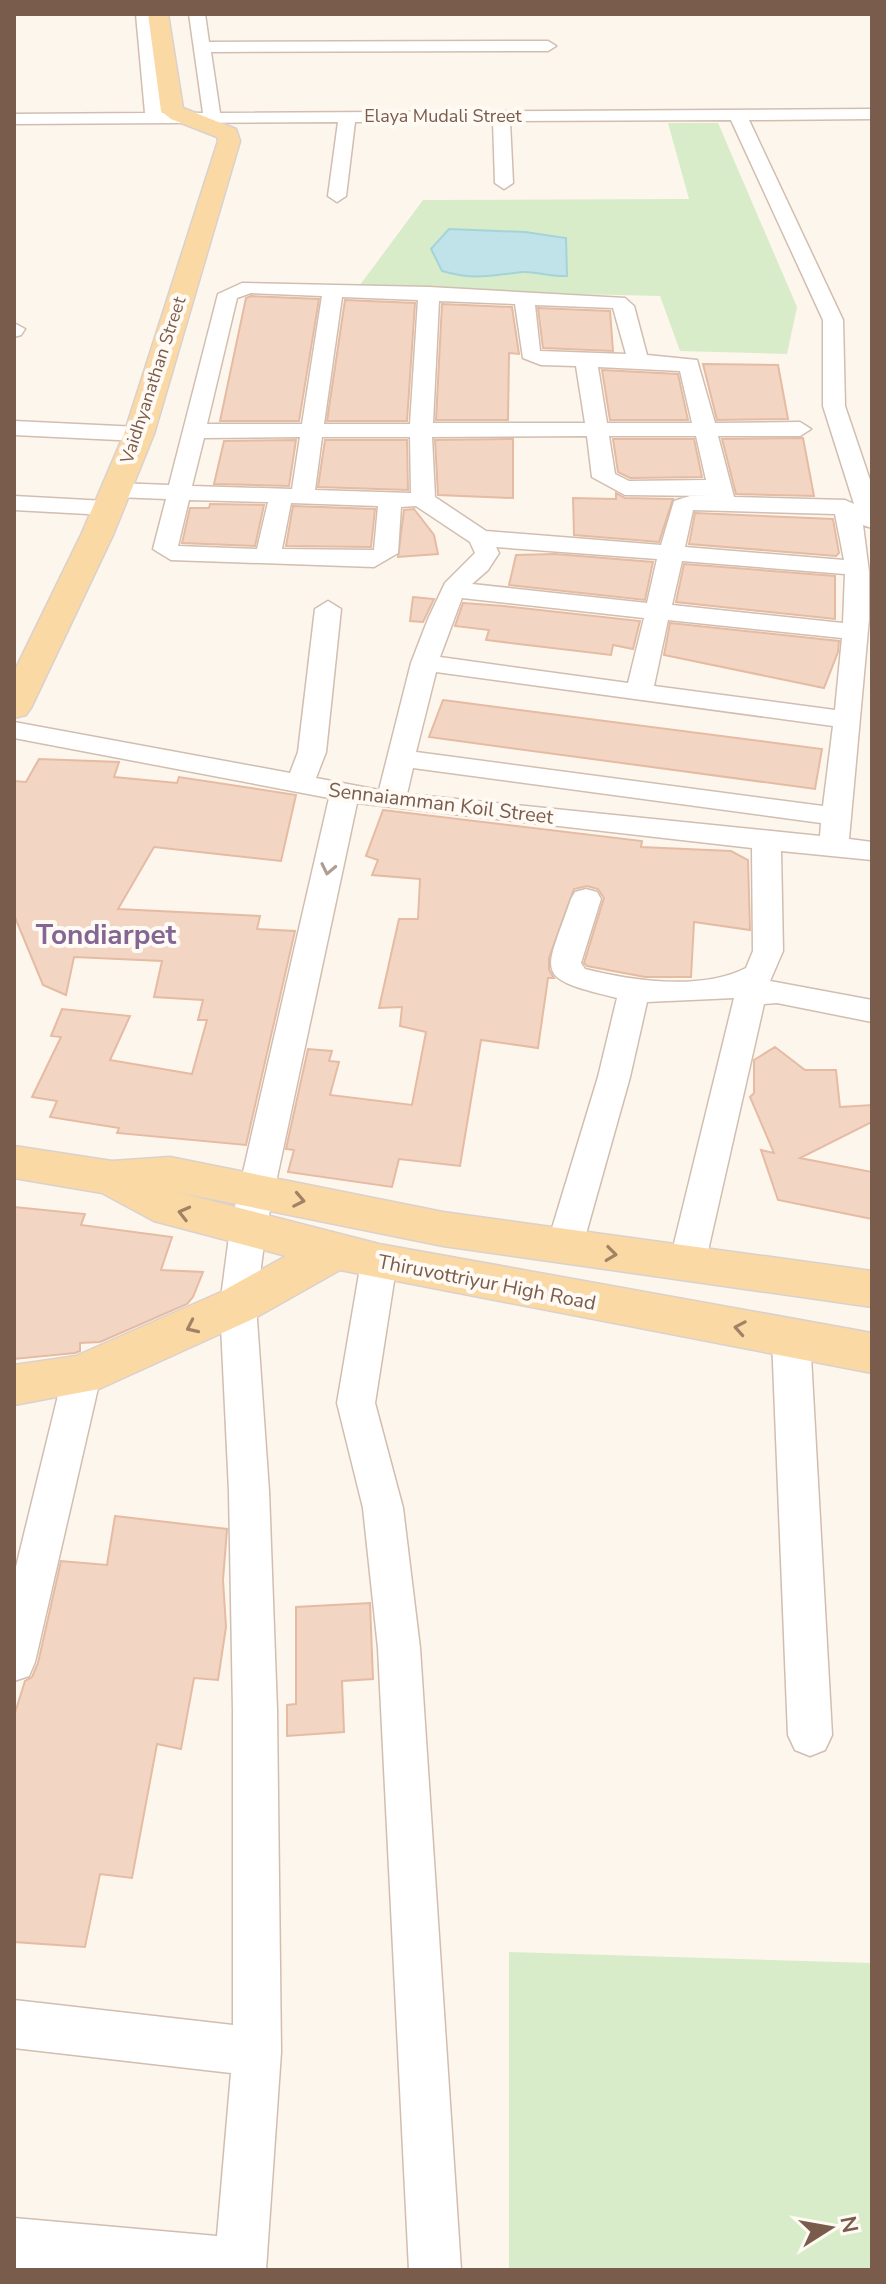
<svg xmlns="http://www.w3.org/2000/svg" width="886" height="2284" viewBox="0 0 886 2284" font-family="'Nunito Sans',sans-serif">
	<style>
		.green { fill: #d8ecc9 }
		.water { fill: #bfe3e8; stroke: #a5d3da; stroke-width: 2 }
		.building { fill: #f3d5c3; stroke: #e6bba3; stroke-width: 2 }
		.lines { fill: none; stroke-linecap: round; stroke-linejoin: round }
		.minor-casing { stroke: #d1beb0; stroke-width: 3 }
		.major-casing { stroke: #dad1cd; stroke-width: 3 }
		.minor { fill: #fff; fill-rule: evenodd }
		.major { fill: #fbd9a5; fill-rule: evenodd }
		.oneway { stroke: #af9d94 }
		.oneway2 { stroke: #a18267 }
		.labels { text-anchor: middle; stroke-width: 8; stroke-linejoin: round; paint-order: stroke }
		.far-street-label { font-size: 18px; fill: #7a5c4d; stroke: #fffaf3 }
		.street-label { font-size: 20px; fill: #7a5c4d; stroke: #fffaf3 }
		.district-label { font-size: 28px; font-weight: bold; fill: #846695; stroke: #fffaf3 }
	</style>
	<rect width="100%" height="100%" fill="#fdf6ec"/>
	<!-- green -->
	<path class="green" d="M668,123H718L797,307L787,354L680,351L660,296L357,289L423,200L689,199Z
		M509,1952L872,1963V2270H509Z"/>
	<!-- water -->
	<path class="water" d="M449,229L525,232L566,238L567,276C550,277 534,271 523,272C490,275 476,281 442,271L431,249Z"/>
	<!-- building -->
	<path class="building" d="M251,296L319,299L299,421H220L246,298Z
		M345,300L415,303L407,421H327Z
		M442,304L512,307L519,354L509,353L508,420H436Z
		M538,308L610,311L613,351L543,348Z
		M703,364L778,365L788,419L717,420Z
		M602,370L678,374L688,420H610Z
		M803,438L814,496L736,494L722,439Z
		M513,439V498L438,495L435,440Z
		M613,439H694L702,477L630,478L618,472Z
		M296,440L289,486L214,484L224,441Z
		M325,440H407L408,490L318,487Z
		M616,493L625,498L673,499L659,542L574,535L573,498L616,499Z
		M210,504L264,505L255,546L182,543L190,508H209Z
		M293,506L375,509L371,547L286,546Z
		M414,509L434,535L438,554L398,557L404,510Z
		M695,513L833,519L839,553L836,556L689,544Z
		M555,554L653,562L645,600L509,585L516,555Z
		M684,564L835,576V619L676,602Z
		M413,597L434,599L423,622L410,621Z
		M463,603L504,606L640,621L633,649L613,645L611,655L486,640L489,630L455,626Z
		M670,623L839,641L838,652L824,688L664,655Z
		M443,700L822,749L815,789L429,737Z
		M39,759L119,762L114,777L177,783L179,777L296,795L281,861L154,847L118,909L260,916L257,929L295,931L246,1145L117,1133L119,1128L50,1117L57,1101L32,1097L61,1037L51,1036L62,1009L130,1016L110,1060L192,1074L207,1020H198L203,1000L154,997L162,961L74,957L66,995L43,985L14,915V781L26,782Z
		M383,810L642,841L641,847L731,851L748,860L750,930L694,922L691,977H645L587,966L584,963L604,898L598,889L587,886L574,889L549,958V970L554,978H548L538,1048L481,1040L460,1166L399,1159L392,1187L288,1172L294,1150L286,1149L308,1049L332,1051L329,1061L339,1062L330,1095L412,1105L426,1032L400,1026L402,1007L379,1008L399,919H418L420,879L372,875L378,860L366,856Z
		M775,1047L805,1070H836L840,1107L872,1105V1122L800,1158L872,1172V1219L778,1200L761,1150L774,1153L750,1097L754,1093V1060Z
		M14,1207L85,1214L81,1225L172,1237L161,1270L203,1272L193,1297L187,1304L100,1342L80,1343V1351L75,1353L14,1359Z
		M115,1516L227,1529L223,1580L226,1627L218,1680L194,1678L181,1749L157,1744L132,1878L100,1874L85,1947L14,1942V1716L25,1681L32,1677L38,1663L61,1561L107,1565Z
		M370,1603L373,1679L342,1681L344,1732L287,1736V1705L296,1704V1607Z"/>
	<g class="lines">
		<!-- minor casing -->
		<g class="minor-casing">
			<path id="minor" d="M136,14H152L162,113H203L189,14H205L209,42L548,41L556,46L548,51L211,52L220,113L872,109V119L749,120L843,320L845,406L872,486V528L863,525L869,572V619L849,839L872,842V860L781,851L783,951L770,981L872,1000V1022L777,1003L764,1004L705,1264L700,1274L687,1278L674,1274L669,1264L734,998L647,1002L630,1077L582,1248L577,1258L564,1262L551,1258L546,1248L598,1077L617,998C531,977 545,976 571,899L575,892L586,889L597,892L601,899L581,963L585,969C632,981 701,991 746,968L753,951L752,848L357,803L266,1229L256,1305L269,1491L277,1710L281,2052L266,2270H14V2218L217,2236L231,2073L14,2048V2000L233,2025V1710L229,1491L220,1305L230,1229L329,798L14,738V722L290,773L298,752L315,609L328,601L341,609L326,752L316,778L379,790L411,663L428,619L445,583L475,553L470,542L416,506L401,507L398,553L374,567L171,560L153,549L166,499L116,497L104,490L116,483L169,485L218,294L242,283L429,287L625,298L634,306L647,355L697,360L715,423L800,422L811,429L800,436H718L734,497L845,500L854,504L823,406V320L731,120L510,121L513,183L504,189L495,183L493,121L355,122L346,196L337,202L328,196L338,122L14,124V114L145,113ZM251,293L322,296L302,424H207L237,298ZM342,297L418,300L410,424H324ZM439,301L515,304L523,358L541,365L576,366L585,423H433ZM535,305L613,308L626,354L540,351ZM598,367L680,371L692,423H607ZM587,436L592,477L625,495L710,496H690L674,501L661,545L486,531L435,497L432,437ZM609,436H696L706,480L629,481L615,474ZM300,437L292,489L192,486L204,438ZM322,437H410L411,493L315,490ZM189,500L268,502L257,549L178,546ZM291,503L378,506L374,550L282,549ZM693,510L835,514L844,560L685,547ZM496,547L657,559L647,603L472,584L488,570L499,553ZM682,561L845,574L843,623L672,605ZM462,598L644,618L628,683L440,657ZM668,620L842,638L835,710L654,686ZM436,672L833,726L823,806L416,752ZM413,768L821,823L820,836L407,794Z
				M14,323L25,329L21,335L14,337Z
				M14,421L139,427L150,434L139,441L14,435Z
				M14,496L106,501L118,508L106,515L14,510Z
				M379,1248L392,1252L397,1262L375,1403L403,1508L420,1648L461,2270H409L378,1648L363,1508L337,1403L361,1262L366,1252Z
				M791,1323L804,1327L810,1338L832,1735L825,1750L810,1756L795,1750L788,1735L772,1338L778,1327Z
				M82,1360L95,1364L101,1375L35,1662L29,1676L14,1681V1575L63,1375L69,1364Z"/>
		</g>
		<!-- major casing -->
		<g class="major-casing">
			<path id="major" d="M148,14H168L183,108L236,129L240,141L154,434L113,535L31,708L26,715L14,718V672L81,535L124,434L218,141L217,137L171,119L161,111Z
				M14,1146L112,1161L170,1157L443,1212L872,1271V1307L443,1246L177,1192L379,1244L872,1333V1373L340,1270L255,1318L99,1389L14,1405V1365L76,1356L221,1292L286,1256L154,1221L102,1193L14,1178Z"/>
		</g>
		<!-- minor -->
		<use href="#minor" class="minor"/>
		<!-- major -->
		<use href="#major" class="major"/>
	</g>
	<!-- one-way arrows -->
	<defs><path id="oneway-chevron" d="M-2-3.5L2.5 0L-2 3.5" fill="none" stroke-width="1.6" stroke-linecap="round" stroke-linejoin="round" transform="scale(2)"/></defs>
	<use class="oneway" href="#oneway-chevron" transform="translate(328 869) rotate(102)"/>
	<g class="oneway2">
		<use href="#oneway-chevron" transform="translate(299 1200) rotate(11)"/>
		<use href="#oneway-chevron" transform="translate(184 1213) rotate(-166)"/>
		<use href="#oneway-chevron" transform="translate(611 1254) rotate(7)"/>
		<use href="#oneway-chevron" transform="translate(192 1327) rotate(155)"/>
		<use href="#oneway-chevron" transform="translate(740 1328) rotate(-170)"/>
	</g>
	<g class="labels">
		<!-- far-street labels -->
		<g class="far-street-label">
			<text x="443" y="122">Elaya Mudali Street</text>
			<text transform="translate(153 380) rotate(-72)" y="6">Vaidhyanathan Street</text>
		</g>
		<!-- street labels -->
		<g class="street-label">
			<text transform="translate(441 803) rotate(7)" y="7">Sennaiamman Koil Street</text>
			<text transform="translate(487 1282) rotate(11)" y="7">Thiruvottriyur High Road</text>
		</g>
		<!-- district labels -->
		<g class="district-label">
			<text x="106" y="944">Tondiarpet</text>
		</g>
	</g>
	<!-- border -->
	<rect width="886" height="2284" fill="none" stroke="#7a5c4d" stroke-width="32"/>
	<!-- north arrow -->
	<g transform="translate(830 2228) rotate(79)" stroke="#fffaf3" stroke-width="6" paint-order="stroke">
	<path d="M0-6L14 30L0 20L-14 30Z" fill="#7a5c4d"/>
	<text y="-12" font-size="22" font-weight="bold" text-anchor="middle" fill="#7a5c4d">N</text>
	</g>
</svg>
